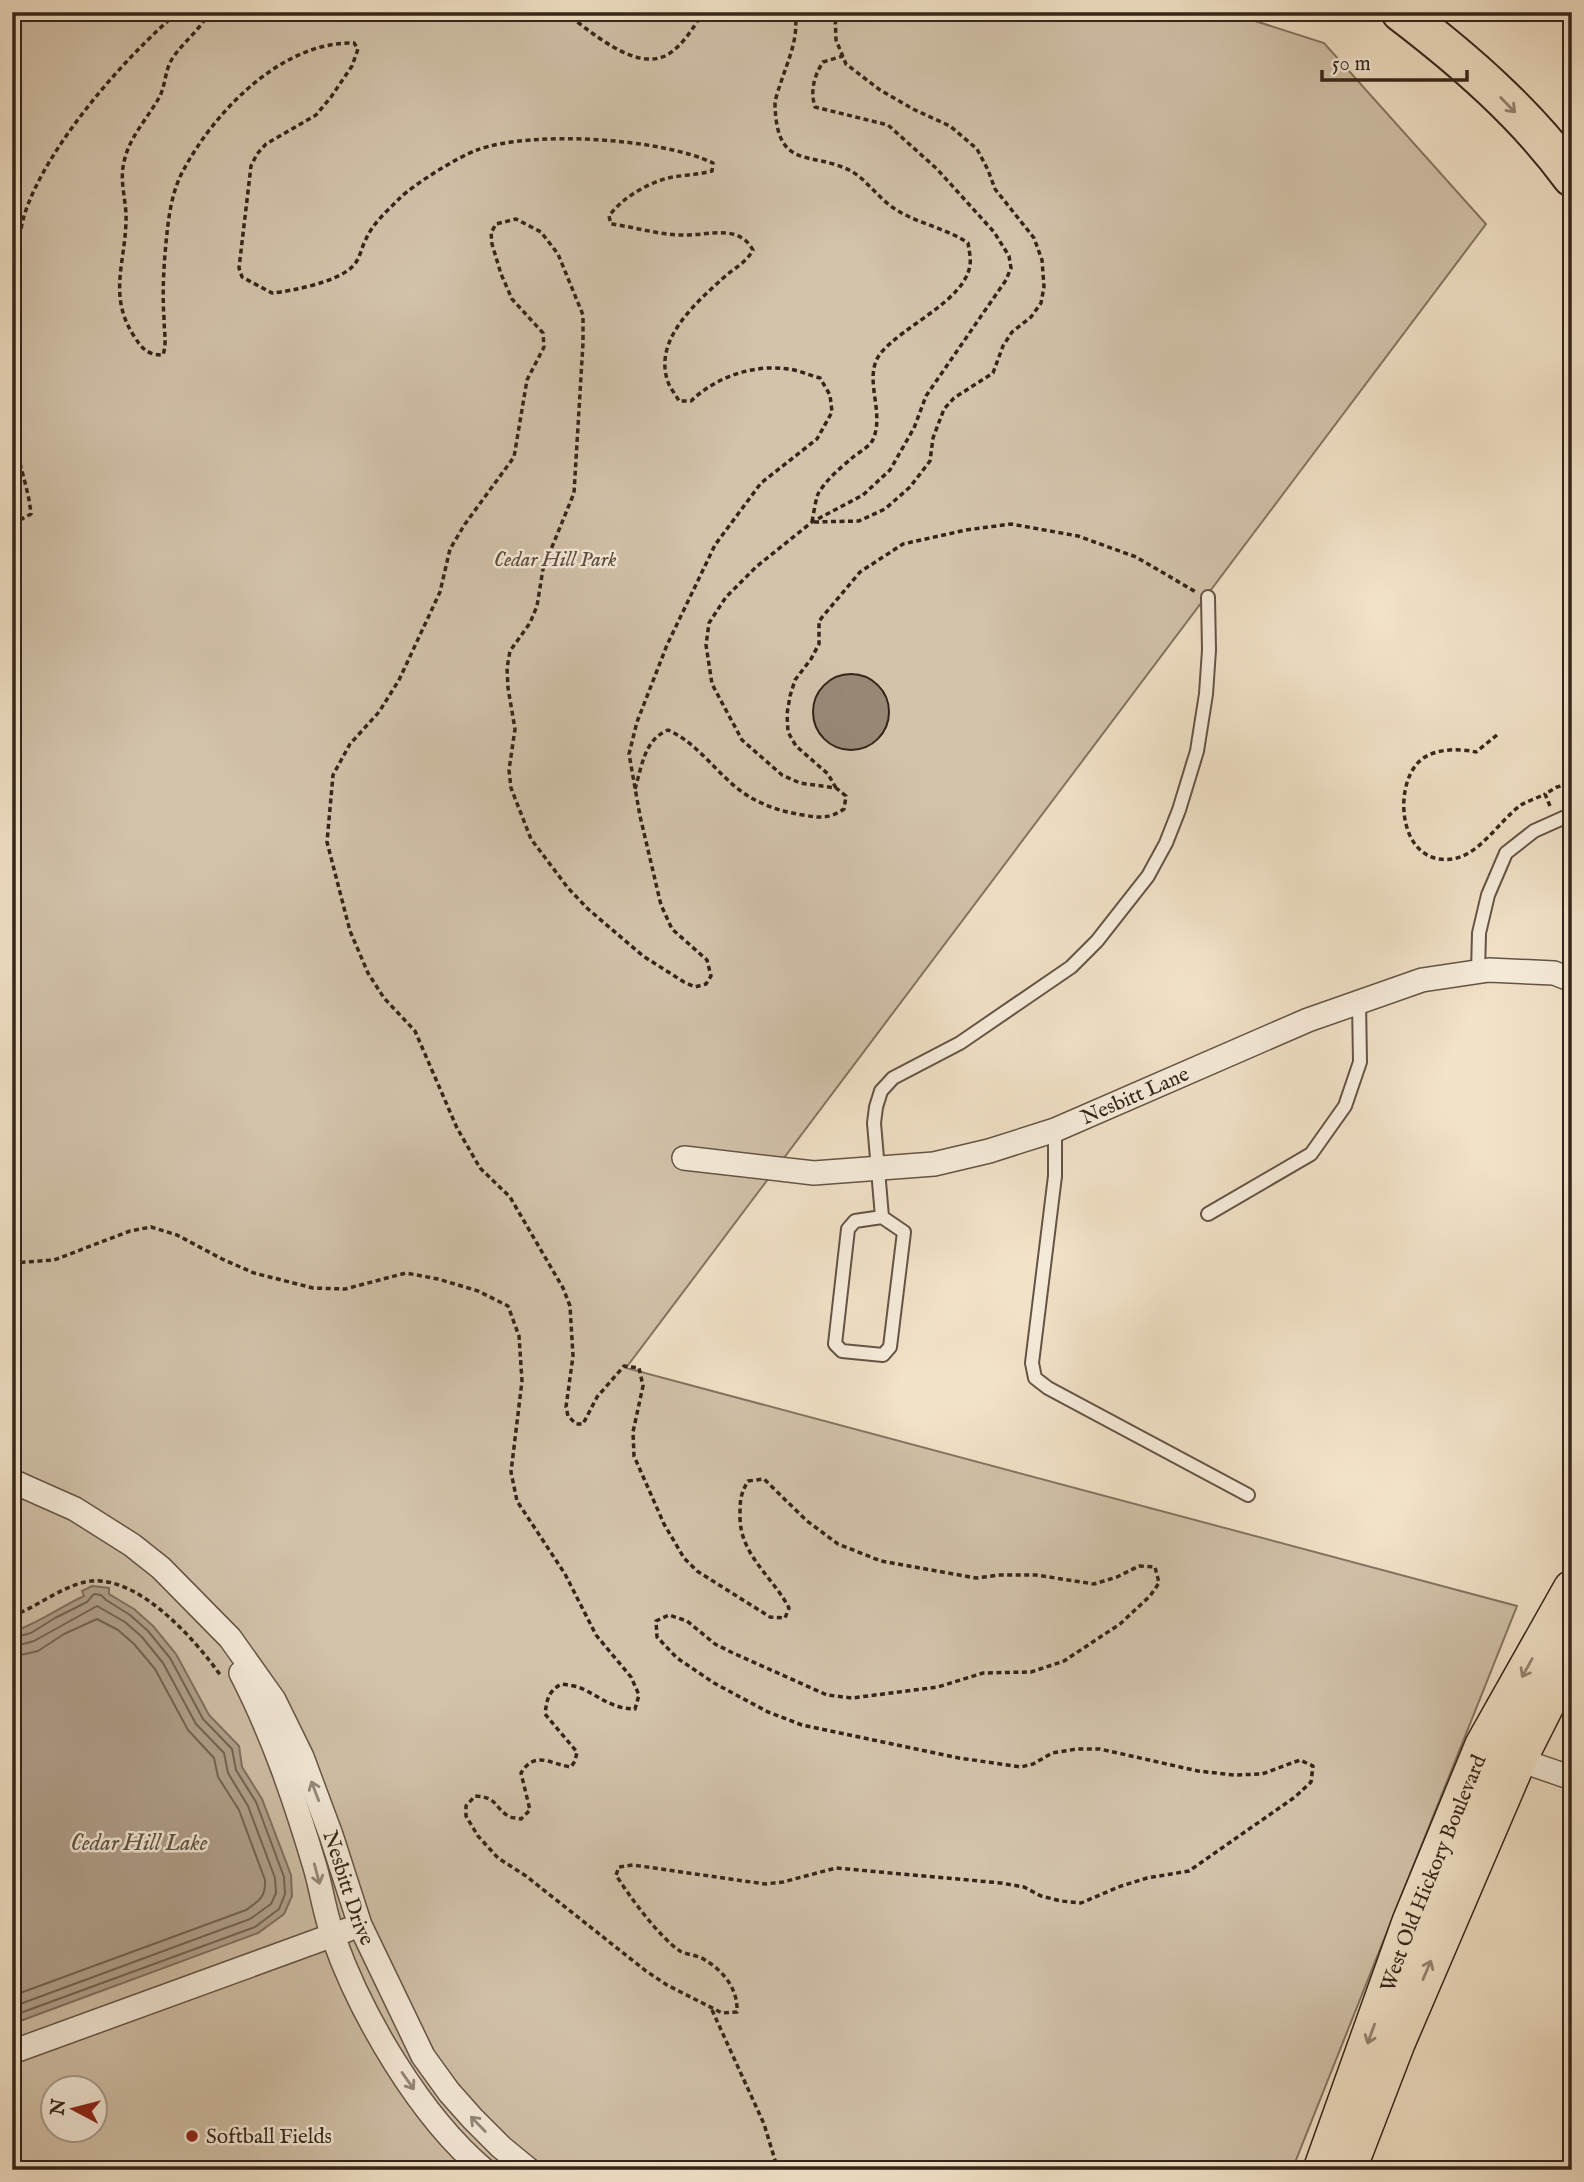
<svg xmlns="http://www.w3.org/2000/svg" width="1584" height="2182" viewBox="0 0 1584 2182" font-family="'IM FELL English',serif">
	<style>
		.green { fill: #d3c3ab; stroke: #847462; stroke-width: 2; fill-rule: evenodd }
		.water { fill: #b2a28e; stroke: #807060; stroke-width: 2 }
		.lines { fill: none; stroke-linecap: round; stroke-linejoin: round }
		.shore { stroke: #736454; stroke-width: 2 }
		.building { fill: #978875; stroke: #34251a; stroke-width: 2 }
		.service-casing { stroke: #645446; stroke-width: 16 }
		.minor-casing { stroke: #645446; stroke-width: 26 }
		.primary-casing { stroke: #34251a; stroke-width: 40 }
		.motorway-casing { stroke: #34251a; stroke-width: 42 }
		.path { stroke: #34251a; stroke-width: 3.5; stroke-dasharray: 5 3.5; stroke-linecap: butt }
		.service { stroke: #f7eddc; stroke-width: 12 }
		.minor { stroke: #f7eddc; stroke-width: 23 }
		.primary { stroke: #f3e3c9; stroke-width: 37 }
		.motorway { stroke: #f3e3c9; stroke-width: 38 }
		.oneway { stroke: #948472 }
		.oneway2 { stroke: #96897b }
		.poi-dot { fill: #8f2418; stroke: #f7eddc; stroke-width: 2.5 }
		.labels { text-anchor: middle; stroke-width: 5; stroke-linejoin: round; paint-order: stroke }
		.park-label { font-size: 21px; font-style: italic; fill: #5c4c3e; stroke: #f7eddc }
		.street-label { font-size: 21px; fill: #34251a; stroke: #f7eddc }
		.poi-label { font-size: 21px; fill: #34251a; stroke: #f7eddc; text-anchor: start }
		.water-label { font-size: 23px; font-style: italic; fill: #605143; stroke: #f7eddc }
	</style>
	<rect width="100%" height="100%" fill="#f3e3c9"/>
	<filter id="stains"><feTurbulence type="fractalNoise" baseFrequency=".00286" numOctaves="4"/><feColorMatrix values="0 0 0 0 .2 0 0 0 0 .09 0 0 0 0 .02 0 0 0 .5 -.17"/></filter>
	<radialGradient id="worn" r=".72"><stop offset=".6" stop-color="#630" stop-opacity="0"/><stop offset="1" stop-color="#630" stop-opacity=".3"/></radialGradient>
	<!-- green -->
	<path class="green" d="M12,12H1227L1324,43L1486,224L626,1368L1517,1606L1292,2170H12ZM52,2088H94V2130H52Z"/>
	<!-- water -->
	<path class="water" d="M92,1586L109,1588V1594L134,1609L153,1626L176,1654L209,1715L239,1746L242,1767L262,1799L291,1875L292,1896L284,1914L258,1933L12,2024V1632C37,1624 60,1607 84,1596L82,1591Z"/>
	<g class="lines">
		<!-- shore -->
		<path class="shore" d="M12,1638L31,1633L55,1618L87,1602L94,1594L101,1595L106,1600L130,1615L148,1631L170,1658L203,1719L232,1749L236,1770L256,1802L284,1877L285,1894L279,1909L255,1927L12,2016
			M12,1647L34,1641L97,1606L125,1622L142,1637L163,1663L196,1724L224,1753L228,1773L248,1806L275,1878L276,1893L271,1904L250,1919L12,2007
			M12,1657L38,1651L64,1634L97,1619L118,1630L134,1644L155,1669L188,1730L214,1758L218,1777L239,1810L265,1880C266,1897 259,1901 246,1910L12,1996"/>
	</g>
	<!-- building -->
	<path class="building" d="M813 712a38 38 0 1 1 76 0a38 38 0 1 1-76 0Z"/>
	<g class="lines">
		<!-- service casing -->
		<g class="service-casing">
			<path id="service" d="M1478,972L1479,933L1488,895L1506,853L1534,831L1572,814
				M1055,1130V1176L1032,1363L1035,1378L1048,1388L1248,1495
				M1208,1214L1311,1154L1345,1106L1360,1062L1359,1002
				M882,1217L904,1232L890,1347L883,1355L842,1351L835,1344L848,1229L855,1221L882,1217L874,1123L876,1107L881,1091L893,1078L960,1043L1071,967L1097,941L1148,876L1166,843L1179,810L1197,751L1206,694L1209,650L1208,597"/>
		</g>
		<!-- minor casing -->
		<g class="minor-casing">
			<g id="minor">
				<path id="s1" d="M684,1158L814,1173L934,1164L989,1151L1055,1130L1308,1020L1422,980L1489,970L1554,973L1572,980"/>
				<path id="s2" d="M12,1481L75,1509L132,1545L161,1568L230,1638L274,1700L302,1757L331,1835L360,1925L423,2056L449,2092L473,2119L501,2147L529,2170"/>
				<path d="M241,1673C273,1735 295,1800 315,1867C322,1891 325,1916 334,1939C362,2017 420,2116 484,2170"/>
				<path d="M1505,1755L1572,1778"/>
				<path d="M12,2052L347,1930"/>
			</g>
		</g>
		<!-- primary casing -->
		<g class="primary-casing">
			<g id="primary">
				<path d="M1354,2152L1396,2043L1517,1761L1572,1652"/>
				<path id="s3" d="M1322,2170L1411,1922L1484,1745L1572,1589"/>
			</g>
		</g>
		<!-- motorway casing -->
		<g class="motorway-casing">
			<path id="motorway" d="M1401,12C1464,60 1525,113 1572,177"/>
		</g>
		<!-- path -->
		<path class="path" d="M564,12C588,29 628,66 659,58C678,54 694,27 703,12
			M795,12C799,39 788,60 780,85C778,91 775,99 775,105C777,172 811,150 851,171C867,180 879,199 895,209C918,224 946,228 968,243C969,250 971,258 970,265C965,301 902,326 880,354C863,377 884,410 874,437C871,447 858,452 851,459C840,468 825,481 818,494C815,502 814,513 812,521
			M12,296C15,270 17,242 24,216C45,148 124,58 178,12
			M12,379C18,401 13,426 17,450C21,471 29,492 31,514L20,520L12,512
			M814,522L859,521L885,509L910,487L930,461L933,438L944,409L954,398L993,373L1003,346L1012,332L1031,317L1041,303L1044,287L1042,260L1034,238L995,189L988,170L977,149L950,126L915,110L880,90L846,64L836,40L835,12
			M1497,735L1476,752C1457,748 1429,748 1416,765C1395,791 1400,853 1439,859C1475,865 1496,823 1521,805C1528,801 1537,798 1545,794
			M836,788L828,774L796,746L788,732L787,714L790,696L795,680L811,659L819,644V621L860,572L903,544L966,530L1011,524L1078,536L1136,557L1196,592
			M635,789C642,766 644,740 668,730C693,741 710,764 730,782C750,801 776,811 803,815C820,818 829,819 844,809L846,796L836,788L800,783L782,775L742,740L712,684L706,645L709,623L726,597L756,567L812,522L863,495L890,470L914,428L926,396L1006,280L1011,268L1009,256L994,232L937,169L888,125L815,107C810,91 814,76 823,62L843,56
			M1550,806L1545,794L1557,787L1572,783
			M12,1263L54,1260L130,1231L151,1227L177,1235L222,1259L254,1273L313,1288L345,1289L406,1273L438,1279L478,1291L508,1306L519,1336L522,1381L511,1472L517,1501L565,1574L596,1635L631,1677L639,1695L635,1709C614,1709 601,1698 583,1689C577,1686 569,1685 561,1684C548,1692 547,1699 545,1714L577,1752L575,1761L571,1767C550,1764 535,1750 521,1773L530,1810L521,1819C517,1818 513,1818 510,1817C494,1808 498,1797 475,1796L466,1806V1816L478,1836L498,1858L526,1876L646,1971L667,1985L722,2013L737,2012C738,1990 725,1972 705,1960C698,1955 687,1955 680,1951C660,1938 629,1896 616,1875L619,1867L633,1865L765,1884L783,1882L836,1868L1001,1883L1024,1887L1041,1896L1061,1901L1081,1903L1121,1886L1147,1878L1189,1871L1295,1797L1311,1782L1313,1766L1300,1760L1262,1774L1234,1775L1198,1771L1100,1749H1077L1052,1753L1033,1764L1021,1767L959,1758L802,1725L768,1712L714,1683L677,1658L657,1637L656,1621L669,1615L687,1621L715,1644L733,1653L827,1695L852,1698L938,1687L983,1673L1031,1672L1064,1661L1120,1624L1150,1596L1159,1583L1155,1567L1139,1566L1117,1577L1094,1584L1036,1575H1000L976,1578L881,1561L838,1544L807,1521L764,1479L748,1481C740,1495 740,1501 740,1517C740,1555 773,1577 789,1608L785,1618L770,1617L697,1571L684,1558L664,1524L634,1456L633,1432L643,1386L639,1368L624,1366L597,1397L583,1424H576L568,1416L566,1407L573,1356L570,1306L563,1288L510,1197L480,1168L457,1128L415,1031L384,998L368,973L350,931L327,842L333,775L350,744L379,712L399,680L440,592L450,549L465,524L514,457L527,380L544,347L543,333L512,299L501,274L492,244L491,233L496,224L516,219L541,232L558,254L583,315V343L574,493L543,569L537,606L530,623L510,651L507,668L508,688L515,729L509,770L511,788L531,839L568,888L588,909L643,956L684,982L695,987L706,984L711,976L707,960L672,929L661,905L640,816L629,754L637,722L667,645L715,545L761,483L817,439L832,412L830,395L820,378C809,375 798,370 788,369C753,364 716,377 691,401H679C676,395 670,388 668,382C653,340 695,304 722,279C734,268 746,263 753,250C738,223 708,236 683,235C659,235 635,227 611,224L609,216C622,198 646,184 668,178C682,175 697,175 712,171L713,163C661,138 531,130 477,150C459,156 413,185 400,198C388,210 373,223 366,239C361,248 360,260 352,267C337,282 292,291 272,293L242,277L239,268L251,166L257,154L266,144L316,115L331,97L352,66L358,49L354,43C282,41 214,112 183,171C173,189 169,213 167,233C164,261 162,291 164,318C164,332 167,342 163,355C148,355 142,349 134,336C108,296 125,264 126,221C127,202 119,182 124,162C129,137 148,118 160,96C166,83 165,68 174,56C183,43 196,33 205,19L203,12
			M12,1616C37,1607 59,1588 85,1582C135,1571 195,1639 221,1676
			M712,2010L764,2124L778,2170"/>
		<!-- service -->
		<use href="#service" class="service"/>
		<!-- minor -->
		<use href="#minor" class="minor"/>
		<!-- primary -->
		<use href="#primary" class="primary"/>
		<!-- motorway -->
		<use href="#motorway" class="motorway"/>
	</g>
	<!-- one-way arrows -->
	<defs><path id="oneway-shaft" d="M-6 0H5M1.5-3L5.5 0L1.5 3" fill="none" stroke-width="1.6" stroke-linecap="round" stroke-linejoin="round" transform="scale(1.75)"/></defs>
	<g class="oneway">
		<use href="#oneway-shaft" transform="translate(1508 105) rotate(46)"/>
		<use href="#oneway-shaft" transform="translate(1527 1668) rotate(119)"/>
		<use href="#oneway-shaft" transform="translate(1427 1970) rotate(-67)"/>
		<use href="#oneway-shaft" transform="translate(1371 2034) rotate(110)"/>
	</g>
	<g class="oneway2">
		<use href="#oneway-shaft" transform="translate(315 1791) rotate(-111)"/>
		<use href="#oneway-shaft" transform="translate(317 1874) rotate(75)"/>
		<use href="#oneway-shaft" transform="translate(408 2081) rotate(55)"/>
		<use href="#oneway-shaft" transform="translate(478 2124) rotate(-134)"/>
	</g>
	<!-- markers -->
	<circle class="poi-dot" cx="192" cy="2136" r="7"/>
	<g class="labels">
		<!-- park labels -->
		<g class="park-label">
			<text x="555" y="566">Cedar Hill Park</text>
		</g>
		<!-- street labels -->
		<g class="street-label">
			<text dy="7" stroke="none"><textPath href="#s1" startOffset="464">Nesbitt Lane</textPath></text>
			<text dy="7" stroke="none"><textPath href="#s3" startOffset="317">West Old Hickory Boulevard</textPath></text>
			<text dy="7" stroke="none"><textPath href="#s2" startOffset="550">Nesbitt Drive</textPath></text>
		</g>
		<!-- poi labels -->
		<g class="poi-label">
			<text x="206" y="2143">Softball Fields</text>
		</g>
		<!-- water labels -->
		<g class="water-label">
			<text x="139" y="1850">Cedar Hill Lake</text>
		</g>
	</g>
	<!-- margin -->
	<rect width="1584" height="2182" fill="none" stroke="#f3e3c9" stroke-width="42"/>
	<rect x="14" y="14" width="1556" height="2154" fill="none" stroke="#34251a" stroke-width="3.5"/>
	<rect x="21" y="21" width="1542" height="2140" fill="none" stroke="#34251a" stroke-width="2"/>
	<!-- north arrow -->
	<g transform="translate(74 2109) rotate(277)"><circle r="33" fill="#f7eddc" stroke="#a99d8e" stroke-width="2"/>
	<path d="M0-5L12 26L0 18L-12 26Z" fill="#8f2418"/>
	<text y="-10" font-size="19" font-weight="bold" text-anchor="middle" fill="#34251a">N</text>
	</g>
	<!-- scale -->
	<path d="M1322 70v10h145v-10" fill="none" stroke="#34251a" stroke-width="3.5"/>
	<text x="1332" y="70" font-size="21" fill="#34251a" stroke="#f7eddc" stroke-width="5" paint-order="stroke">50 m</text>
	<rect width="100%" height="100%" filter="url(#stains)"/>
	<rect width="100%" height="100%" fill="url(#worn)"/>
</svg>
